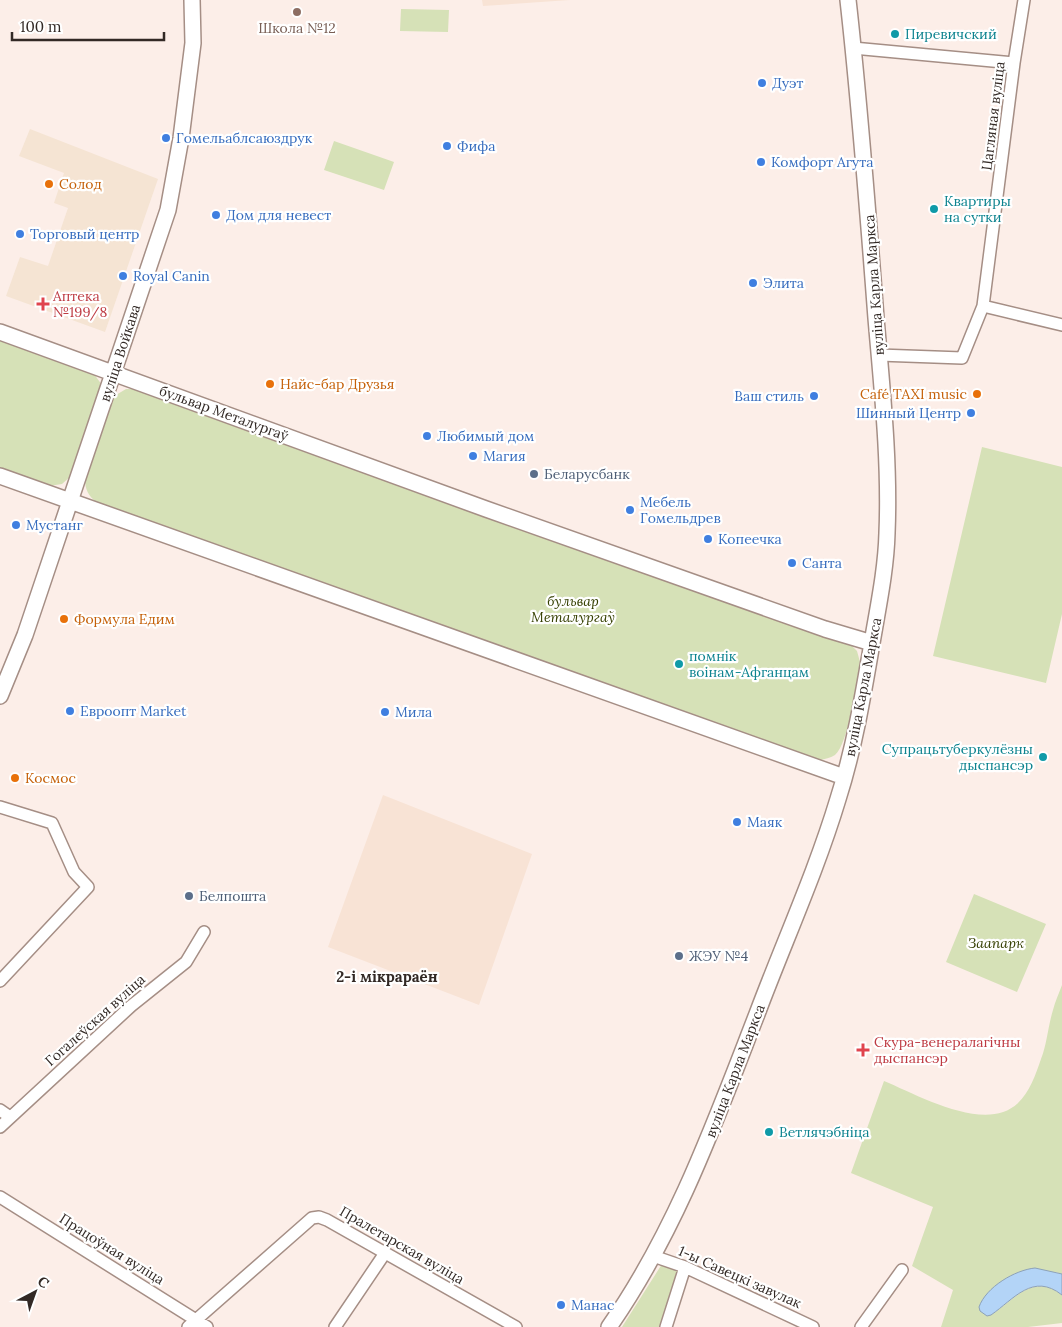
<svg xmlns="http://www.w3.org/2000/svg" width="1062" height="1327" viewBox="0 0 1062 1327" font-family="Lora,serif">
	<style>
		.commercial { fill: #f5e4d3 }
		.education { fill: #f8e3d5 }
		.green { fill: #d6e1b7 }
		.water { fill: #b3d4f7; stroke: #8ca1b8 }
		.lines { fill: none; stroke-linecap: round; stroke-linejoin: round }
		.minor-casing { stroke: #a58e85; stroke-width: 14 }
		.major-casing { stroke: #a58e85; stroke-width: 18 }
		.minor { stroke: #fff; stroke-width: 11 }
		.major { stroke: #fff; stroke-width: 15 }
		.education-dot { fill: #8d6e63; stroke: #fff; stroke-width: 2 }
		.culture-dot { fill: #0f9aa8; stroke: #fff; stroke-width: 2 }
		.shop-dot { fill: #3f7fe0; stroke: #fff; stroke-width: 2 }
		.food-dot { fill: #e8710a; stroke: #fff; stroke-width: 2 }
		.health-dot { fill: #e0444e; stroke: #fff; stroke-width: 2 }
		.service-dot { fill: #5c6f8a; stroke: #fff; stroke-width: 2 }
		.labels { text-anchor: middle; stroke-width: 4.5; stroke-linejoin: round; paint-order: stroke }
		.education-label { font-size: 14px; fill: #785e54; stroke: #fff }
		.culture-label { font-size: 14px; fill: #0d838f; stroke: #fff; text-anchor: start }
		.shop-label { font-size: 14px; fill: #366cbe; stroke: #fff; text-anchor: start }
		.street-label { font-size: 14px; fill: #322925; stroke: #fff }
		.food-label { font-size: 14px; fill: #c56008; stroke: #fff; text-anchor: start }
		.health-label { font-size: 14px; fill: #be3a42; stroke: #fff; text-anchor: start }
		.service-label { font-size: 14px; fill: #4e5e75; stroke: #fff; text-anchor: start }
		.park-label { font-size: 14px; font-style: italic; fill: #353f00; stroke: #fff }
		.neighbourhood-label { font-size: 15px; font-weight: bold; fill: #322925; stroke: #fff }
	</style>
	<rect width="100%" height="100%" fill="#fceee8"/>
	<!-- commercial -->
	<path class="commercial" d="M30,129L158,179L105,332L6,296L20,257L48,266L68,208L54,203L64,173L19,156Z"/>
	<!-- education -->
	<path class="education" d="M482,0H570L483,6Z
		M383,795L532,854L479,1005L328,947Z"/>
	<!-- green -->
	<path class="green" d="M401,9L449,10L448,32L400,31Z
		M334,141L394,162L384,190L324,170Z
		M0,339L94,374L102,385L71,476L62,484L49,486L0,469Z
		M126,389H134L849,643L857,651L860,662C856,682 849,743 835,755C830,758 825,759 820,760L97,503C88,495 85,490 85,478L113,399L116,395Z
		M982,447L1062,467V614L1046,683L933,656Z
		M974,894L1046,924L1017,992L946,962Z
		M1062,985V1274L1055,1272L1007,1278L984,1298L979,1307L991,1315C1014,1300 1033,1272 1062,1295V1323L1028,1327H941L953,1290L912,1266L933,1207L851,1173L884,1081C918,1095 986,1134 1018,1103C1029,1093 1036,1074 1041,1059C1047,1044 1048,1026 1053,1010C1055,1002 1059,993 1062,985Z
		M662,1264L680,1272L661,1327H622Z"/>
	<!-- water -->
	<path class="water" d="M1035,1268L1062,1274V1295C1033,1272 1014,1299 991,1315L987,1316L980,1311L979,1307C986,1287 1015,1270 1035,1268Z"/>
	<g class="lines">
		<!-- minor casing -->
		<g class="minor-casing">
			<path id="minor" d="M853,48L1014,63
				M983,306L1062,325
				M879,355L962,358L983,306L1014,63L1024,0
				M0,807L52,823L74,872L88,887L0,981
				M0,1110L10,1117
				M0,1127L131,1006L186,962L204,932
				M0,1197L207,1327
				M653,1256L685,1267L813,1327
				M188,1327L312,1218L319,1217L327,1220L516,1327
				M335,1327L385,1253
				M666,1327L685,1267
				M861,1327L902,1270"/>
		</g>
		<!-- major casing -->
		<g class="major-casing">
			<path id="major" d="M0,332L486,509L825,629L872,643
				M0,476L844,777
				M0,696L25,635L168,210L181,138L193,43L192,0
				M609,1327C676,1231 715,1122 757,1014C784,942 816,872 838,799C854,749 863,696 872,643C878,607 886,570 887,533C890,462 882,389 876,318C868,212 860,106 848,0"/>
		</g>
		<!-- minor -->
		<use href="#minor" class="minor"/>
		<!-- major -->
		<use href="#major" class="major"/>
	</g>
	<!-- markers -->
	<circle class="education-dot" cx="297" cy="12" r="5"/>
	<g class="culture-dot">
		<circle cx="895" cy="34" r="5"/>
		<circle cx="934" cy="209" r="5"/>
		<circle cx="679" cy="664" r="5"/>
		<circle cx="1043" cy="757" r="5"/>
		<circle cx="769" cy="1132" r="5"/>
	</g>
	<g class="shop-dot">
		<circle cx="762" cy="83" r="5"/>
		<circle cx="166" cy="138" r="5"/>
		<circle cx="447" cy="146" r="5"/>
		<circle cx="761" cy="162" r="5"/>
		<circle cx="216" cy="215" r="5"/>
		<circle cx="20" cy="234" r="5"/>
		<circle cx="123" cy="276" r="5"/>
		<circle cx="753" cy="283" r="5"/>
		<circle cx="814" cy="396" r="5"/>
		<circle cx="971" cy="413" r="5"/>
		<circle cx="427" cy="436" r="5"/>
		<circle cx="473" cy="456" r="5"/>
		<circle cx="630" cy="510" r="5"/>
		<circle cx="16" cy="525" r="5"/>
		<circle cx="708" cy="539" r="5"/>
		<circle cx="792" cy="563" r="5"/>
		<circle cx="70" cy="711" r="5"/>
		<circle cx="385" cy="712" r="5"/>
		<circle cx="737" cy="822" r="5"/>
		<circle cx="561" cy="1305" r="5"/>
	</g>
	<g class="food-dot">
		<circle cx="49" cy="184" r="5"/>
		<circle cx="270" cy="384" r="5"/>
		<circle cx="977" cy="394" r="5"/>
		<circle cx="64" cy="619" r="5"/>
		<circle cx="15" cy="778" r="5"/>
	</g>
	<g class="health-dot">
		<path d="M40.5 296.5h5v5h5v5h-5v5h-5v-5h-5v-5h5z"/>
		<path d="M860.5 1042.5h5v5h5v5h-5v5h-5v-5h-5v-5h5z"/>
	</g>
	<g class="service-dot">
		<circle cx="534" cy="474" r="5"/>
		<circle cx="189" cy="896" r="5"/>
		<circle cx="679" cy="956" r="5"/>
	</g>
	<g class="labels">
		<!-- education labels -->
		<g class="education-label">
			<text x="297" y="33">Школа №12</text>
		</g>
		<!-- culture labels -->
		<g class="culture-label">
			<text x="905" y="39">Пиревичский</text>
			<text x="944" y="206">Квартиры<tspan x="944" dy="16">на сутки</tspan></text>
			<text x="689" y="661">помнік<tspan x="689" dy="16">воінам-Афганцам</tspan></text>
			<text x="1033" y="754" text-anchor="end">Супрацьтуберкулёзны<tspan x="1033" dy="16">дыспансэр</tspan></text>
			<text x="779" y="1137">Ветлячэбніца</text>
		</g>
		<!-- shop labels -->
		<g class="shop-label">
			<text x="772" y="88">Дуэт</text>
			<text x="176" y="143">Гомельаблсаюздрук</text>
			<text x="457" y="151">Фифа</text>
			<text x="771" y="167">Комфорт Агута</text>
			<text x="226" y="220">Дом для невест</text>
			<text x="30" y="239">Торговый центр</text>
			<text x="133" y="281">Royal Canin</text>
			<text x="763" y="288">Элита</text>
			<text x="804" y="401" text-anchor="end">Ваш стиль</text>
			<text x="961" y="418" text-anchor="end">Шинный Центр</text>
			<text x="437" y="441">Любимый дом</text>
			<text x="483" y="461">Магия</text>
			<text x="640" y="507">Мебель<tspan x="640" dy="16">Гомельдрев</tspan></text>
			<text x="26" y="530">Мустанг</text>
			<text x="718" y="544">Копеечка</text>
			<text x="802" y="568">Санта</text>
			<text x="80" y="716">Евроопт Market</text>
			<text x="395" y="717">Мила</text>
			<text x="747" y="827">Маяк</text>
			<text x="571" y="1310">Манас</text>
		</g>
		<!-- street labels -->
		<g class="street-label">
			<text transform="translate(993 116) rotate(-83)" y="5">Цагляная вуліца</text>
			<text transform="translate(874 285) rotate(-94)" y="5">вуліца Карла Маркса</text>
			<text transform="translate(120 353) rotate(-72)" y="5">вуліца Войкава</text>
			<text transform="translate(224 413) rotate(20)" y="5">бульвар Металургаў</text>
			<text transform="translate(863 687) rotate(-79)" y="5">вуліца Карла Маркса</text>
			<text transform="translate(95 1020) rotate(-42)" y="5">Гогалеўская вуліца</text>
			<text transform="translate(735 1071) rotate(-69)" y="5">вуліца Карла Маркса</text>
			<text transform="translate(402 1245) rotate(30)" y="5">Пралетарская вуліца</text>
			<text transform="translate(112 1249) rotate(32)" y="5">Працоўная вуліца</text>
			<text transform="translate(740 1277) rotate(24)" y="5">1-ы Савецкі завулак</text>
		</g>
		<!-- food labels -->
		<g class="food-label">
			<text x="59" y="189">Солод</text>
			<text x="280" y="389">Найс-бар Друзья</text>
			<text x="967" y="399" text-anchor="end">Café TAXI music</text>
			<text x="74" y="624">Формула Едим</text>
			<text x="25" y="783">Космос</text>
		</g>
		<!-- health labels -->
		<g class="health-label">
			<text x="53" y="301">Аптека<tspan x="53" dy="16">№199/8</tspan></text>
			<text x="874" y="1047">Скура-венералагічны<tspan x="874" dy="16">дыспансэр</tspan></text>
		</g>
		<!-- service labels -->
		<g class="service-label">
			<text x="544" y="479">Беларусбанк</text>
			<text x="199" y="901">Белпошта</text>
			<text x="689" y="961">ЖЭУ №4</text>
		</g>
		<!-- park labels -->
		<g class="park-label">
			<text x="573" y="606">бульвар<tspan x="573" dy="16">Металургаў</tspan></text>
			<text x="996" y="948">Заапарк</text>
		</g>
		<!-- neighbourhood labels -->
		<g class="neighbourhood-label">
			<text x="387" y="982">2-і мікрараён</text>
		</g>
	</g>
	<!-- north arrow -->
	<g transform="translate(35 1292) rotate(41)" stroke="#ffffff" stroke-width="4" paint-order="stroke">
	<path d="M0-4L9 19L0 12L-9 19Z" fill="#322925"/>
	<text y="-8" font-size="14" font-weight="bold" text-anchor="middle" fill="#322925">С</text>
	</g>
	<!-- scale -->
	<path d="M12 32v8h152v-8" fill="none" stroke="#322925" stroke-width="2.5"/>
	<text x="20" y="32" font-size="15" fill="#322925" stroke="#ffffff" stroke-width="4" paint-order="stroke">100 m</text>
</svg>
